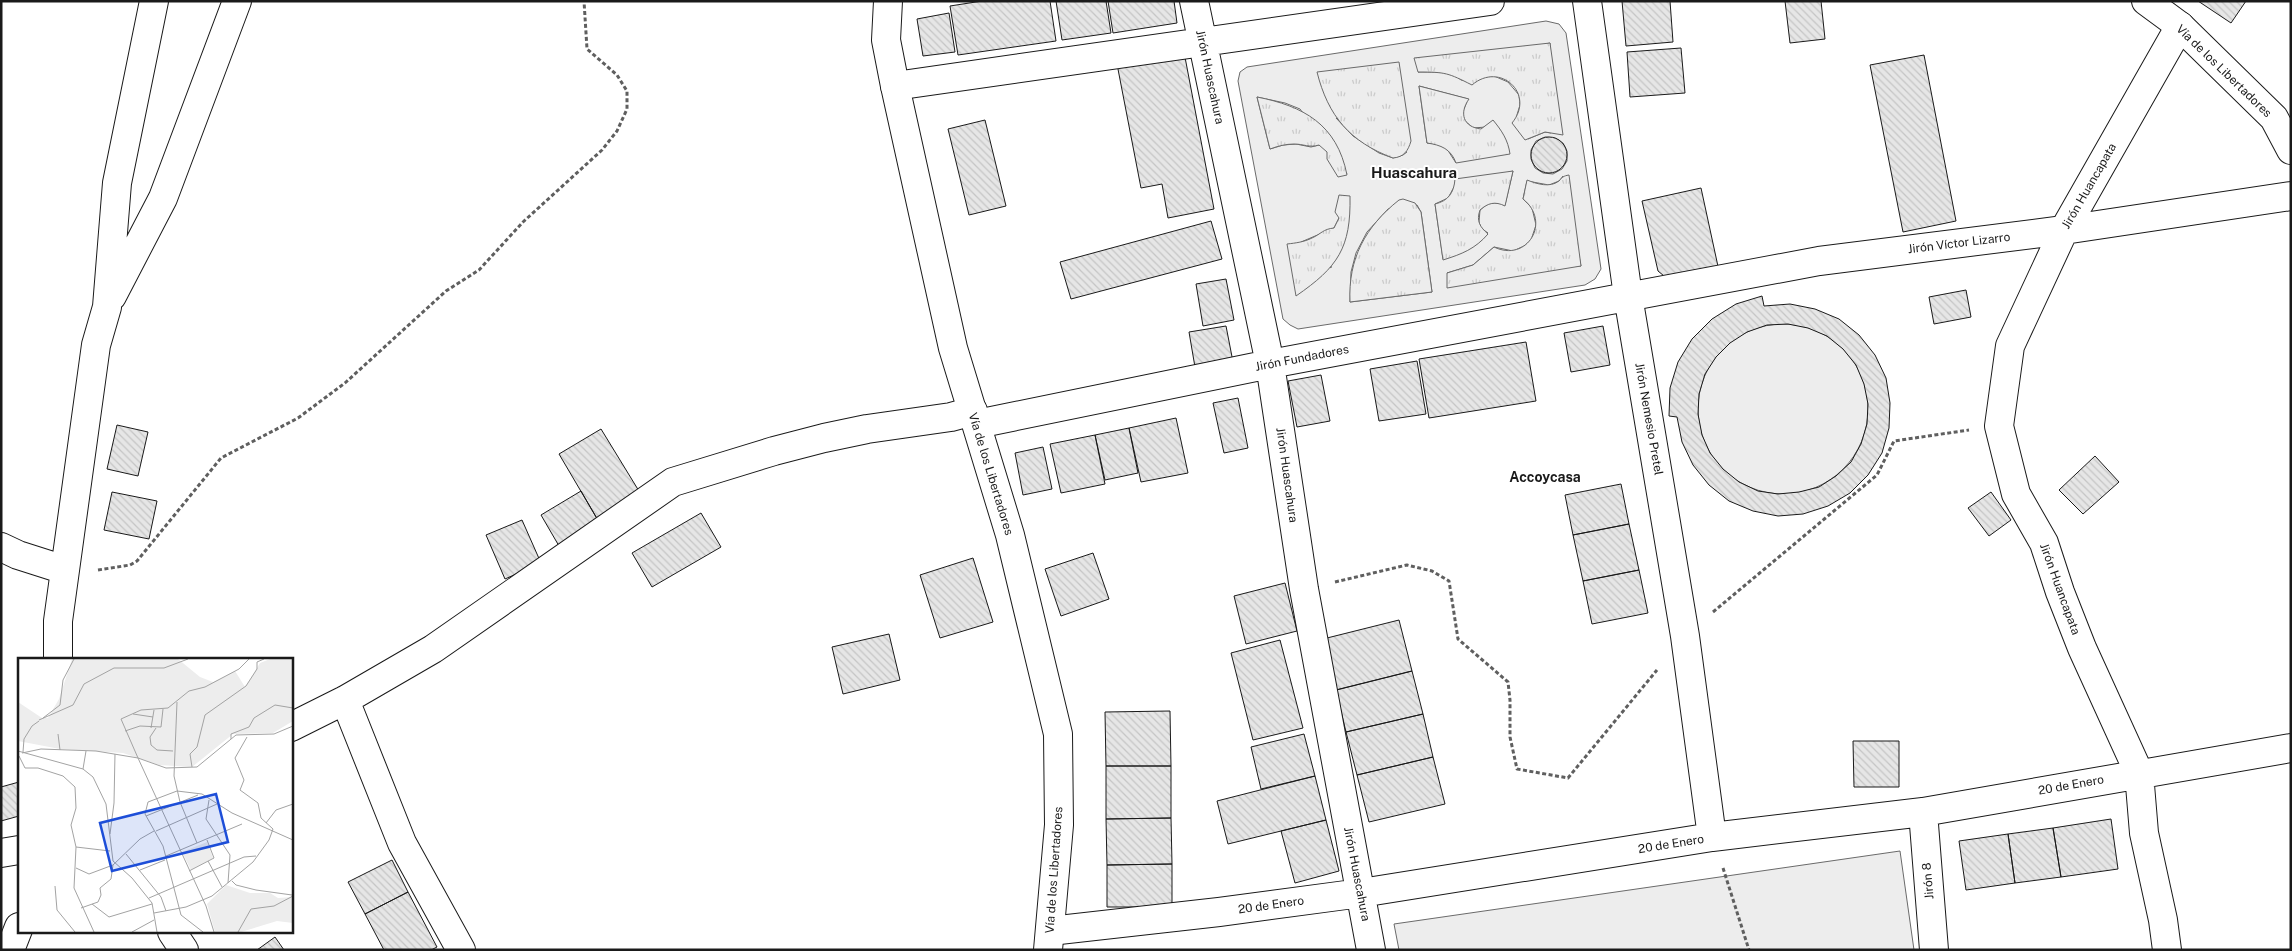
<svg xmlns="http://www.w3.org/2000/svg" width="2292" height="951" viewBox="0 0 2292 951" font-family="'Public Sans',sans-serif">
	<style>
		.built { fill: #ededed; stroke: #6a6a6a; fill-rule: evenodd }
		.park { fill: url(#park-tufts); stroke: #6a6a6a }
		.building { fill: url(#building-back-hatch); stroke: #1a1a1a; fill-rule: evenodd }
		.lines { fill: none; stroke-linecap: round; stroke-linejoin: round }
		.street-casing { stroke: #1a1a1a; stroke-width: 30 }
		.highway-casing { stroke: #1a1a1a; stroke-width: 30 }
		.path { stroke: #5f5f5f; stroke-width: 3; stroke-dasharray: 4 2.5; stroke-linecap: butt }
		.street { stroke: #fff; stroke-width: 28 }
		.highway { stroke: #fff; stroke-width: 28 }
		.labels { text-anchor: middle; stroke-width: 4; stroke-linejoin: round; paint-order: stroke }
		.street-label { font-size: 12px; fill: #1a1a1a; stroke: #fff }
		.neighbourhood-label { font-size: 14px; font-weight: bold; fill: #1a1a1a; stroke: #fff }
		.quarter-label { font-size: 15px; font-weight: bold; fill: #1a1a1a; stroke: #fff }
		.inset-road { fill: none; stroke: #a3a3a3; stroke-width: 1 }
		.view { fill: #1d4ed8; fill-opacity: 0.15; stroke: #1d4ed8; stroke-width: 2.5 }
		.inset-edge { fill: none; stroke: #1a1a1a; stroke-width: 2.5 }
	</style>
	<defs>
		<pattern id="park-tufts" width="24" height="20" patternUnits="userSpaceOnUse" patternTransform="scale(1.25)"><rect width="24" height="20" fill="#ededed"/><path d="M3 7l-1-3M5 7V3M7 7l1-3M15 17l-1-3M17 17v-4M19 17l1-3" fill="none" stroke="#cbcbcb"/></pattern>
		<pattern id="building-back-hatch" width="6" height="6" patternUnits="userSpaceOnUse" patternTransform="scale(1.25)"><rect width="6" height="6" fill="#e6e6e6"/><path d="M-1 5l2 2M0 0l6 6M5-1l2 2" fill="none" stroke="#c5c5c5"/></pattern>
	</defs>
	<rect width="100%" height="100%" fill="#fff"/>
	<!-- built -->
	<path class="built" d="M1546,21L1559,24L1566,33L1601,269L1595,279L1585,285L1298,329L1290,325L1283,319L1238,81L1240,72L1247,67ZM1550,43L1551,133L1545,132L1528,139L1516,118L1520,105L1519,95L1508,82L1494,76L1482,77L1475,82L1461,80L1455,75L1441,72H1418ZM1419,86L1468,99L1462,114L1464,120L1473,128L1486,127L1493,121L1456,163L1447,149L1438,144L1427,143ZM1257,97L1285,103L1300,109L1347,174L1323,146L1319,145L1311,147L1296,144L1283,145L1270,149ZM1336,118L1407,152L1403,155L1393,158L1379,153L1353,136ZM1545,137L1555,138L1563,143L1567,151V161L1562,169L1553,174L1543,173L1535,168L1531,159V150L1536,141ZM1513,171L1505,205L1499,203H1489L1480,210L1479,222L1481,228L1488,233L1443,259L1435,204L1448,198L1454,187ZM1563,176L1581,266L1447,273L1473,265L1494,247L1513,251L1524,246L1531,240L1536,225L1532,208L1523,199L1527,181L1549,185L1559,181ZM1417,205L1421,212L1432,292L1350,302L1351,272L1356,253L1367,232L1388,209ZM1339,218L1331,268L1301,242L1334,228Z
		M1698 409a85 85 0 1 1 170 0a85 85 0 1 1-170 0Z
		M1900,851L1914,950H1399L1394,924Z"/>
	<!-- park -->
	<path class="park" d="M1550,43L1563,135L1545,132L1525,140L1512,123C1536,94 1500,61 1472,85C1448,73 1446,72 1418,72L1414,58Z
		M1399,62L1411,141C1408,151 1404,157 1393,158C1350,142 1328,116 1317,72Z
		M1419,86L1469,99C1459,113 1463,127 1481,129L1493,120C1502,131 1508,140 1510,154L1456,163C1451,149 1441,145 1427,143Z
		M1257,97C1303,106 1337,124 1347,175L1338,177L1327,159V152L1319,145C1309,148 1304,144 1294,144C1286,144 1278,146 1270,149Z
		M1513,171L1505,206C1495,201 1488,203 1480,210C1476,221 1480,227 1488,234C1475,249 1462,254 1443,260L1435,204C1448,201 1454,193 1455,179Z
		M1569,175L1581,266L1447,288V273L1473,265L1494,247C1527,263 1552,222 1523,199L1527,180C1537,184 1550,188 1559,181C1563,177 1563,176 1569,175Z
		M1339,195L1350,196C1351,248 1338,267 1296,296L1287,244C1296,243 1304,242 1312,238C1321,234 1323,229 1334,228L1339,218L1335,212Z
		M1403,199L1415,203L1421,212L1432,292L1350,302C1348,259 1365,227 1399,200Z"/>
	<!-- building -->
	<path class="building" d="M982,1H1050L1056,41L958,55L950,6Z
		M1056,1H1106L1111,33L1062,40Z
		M1108,1H1174L1177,23L1113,33Z
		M1622,1H1670L1673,42L1626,46Z
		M1785,1H1821L1825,39L1790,43Z
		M2198,1H2246L2231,23Z
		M949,13L955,52L923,56L917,19Z
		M1681,48L1685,93L1630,97L1627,52Z
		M1184,52L1214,209L1168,218L1162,184L1141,188L1117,64Z
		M1924,55L1956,221L1903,232L1870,65Z
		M985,120L1006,206L969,215L948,129Z
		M1531 155a18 18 0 1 1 36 0a18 18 0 1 1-36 0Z
		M1701,188L1719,271L1670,281L1658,271L1642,201Z
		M1211,221L1222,259L1071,299L1060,262Z
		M1226,279L1234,320L1203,326L1196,284Z
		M1966,290L1971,317L1934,324L1929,297Z
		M1762,296L1764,306L1790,304L1815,309L1839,319L1859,335L1875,355L1886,378L1890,403L1889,428L1882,453L1868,475L1850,493L1828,506L1803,514L1778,516L1753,511L1729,501L1709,485L1693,465L1682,442L1677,417L1669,416L1670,388L1678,362L1692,339L1712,319L1736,304ZM1788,324L1808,328L1827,336L1843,349L1856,365L1864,384L1868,404L1867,424L1861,444L1851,462L1836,476L1819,487L1799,492L1778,494L1758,491L1739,482L1723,469L1710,453L1702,435L1698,414L1699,394L1705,374L1716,357L1730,343L1747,332L1767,325Z
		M1226,326L1234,367L1196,373L1189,332Z
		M1603,326L1610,365L1571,372L1564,333Z
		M1526,342L1536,401L1429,418L1419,359Z
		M1417,361L1426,414L1379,421L1370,369Z
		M1321,375L1330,421L1297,427L1288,381Z
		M1238,398L1248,448L1224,453L1213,403Z
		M1176,418L1188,473L1141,482L1129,428Z
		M117,425L148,432L138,476L107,469Z
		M1129,428L1138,473L1105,480L1095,435Z
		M601,429L642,496L599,522L559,454Z
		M1095,435L1105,484L1061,493L1050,444Z
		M1043,447L1052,489L1023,495L1015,453Z
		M2095,456L2119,482L2083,514L2059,490Z
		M1621,484L1629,524L1573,535L1565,495Z
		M581,491L599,522L559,546L541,515Z
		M112,492L157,501L149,539L104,530Z
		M1991,492L2011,520L1989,536L1968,508Z
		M701,513L721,547L652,587L632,553Z
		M522,520L541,563L505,579L486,535Z
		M1629,524L1639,570L1583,581L1573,535Z
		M1093,553L1109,599L1061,616L1045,569Z
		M973,558L993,622L940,638L920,575Z
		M1639,570L1648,613L1592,624L1583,581Z
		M1285,583L1297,631L1246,644L1234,596Z
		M1399,620L1412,671L1336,690L1323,639Z
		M889,634L900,680L843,694L832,647Z
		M1280,640L1303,728L1253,740L1231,653Z
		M1412,671L1423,714L1346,732L1336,690Z
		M1170,711L1171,766H1106L1105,712Z
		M1423,714L1433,757L1357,775L1346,732Z
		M1304,734L1315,776L1261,789L1251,747Z
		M1853,741H1899V787H1854Z
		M1433,757L1445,804L1369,822L1357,775Z
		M1106,766H1171V818L1106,819Z
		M1315,776L1326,820L1228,844L1217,801Z
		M19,782V816L1,821V787Z
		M1171,818L1172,864L1107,865L1106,819Z
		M2111,819L2118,869L2061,877L2053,828Z
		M1326,820L1339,871L1295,883L1281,831Z
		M2053,828L2061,877L2015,883L2008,834Z
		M2008,834L2015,883L1966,890L1959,841Z
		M392,860L408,892L365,914L348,882Z
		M1172,864V907H1107V865Z
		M408,892L437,947L431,950H384L365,914Z
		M275,937L284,950H257Z"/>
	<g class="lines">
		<!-- street casing -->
		<g class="street-casing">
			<path id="street" d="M1194,1L1270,364L1304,589L1371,950
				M1587,1L1628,296L1685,636L1712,837
				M895,86L1490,1
				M112,296L163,198L237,1
				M977,424L1270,364L1819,261L2064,230L2291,196
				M1,547L18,555L65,570
				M58,660V621L96,345L107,307L117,183L154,1
				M345,700L402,843L461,950
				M291,727L345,700L433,649L673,482L774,451L824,438L867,429L951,417L973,411
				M1923,812L1934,950
				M1,853L19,850
				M1050,931L1219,912L1361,893L1712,837L1923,812L2291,748
				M172,932L184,950
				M10,950L19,927
				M2167,950L2163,920L2144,833L2139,773L2082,648L2060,592L2044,543L2016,494L1999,426L2010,346L2064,230L2180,26"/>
		</g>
		<!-- highway casing -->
		<g class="highway-casing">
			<path id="highway" d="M888,1L886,40L895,86L953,348L1010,535L1058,734L1059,825L1048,950
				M2146,1L2180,26L2274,118L2291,150"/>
		</g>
		<!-- path -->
		<path class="path" d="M98,570L130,565L137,561L221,458L298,418L345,383L446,291L479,270L523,222L602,150L617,131L627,109V91L617,75L587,49L584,1
			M1335,582L1407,565L1432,571L1449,581L1458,639L1508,682L1510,700V737L1517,769L1568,778L1657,670
			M1713,612L1877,475L1894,441L1969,430
			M1723,868L1749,950"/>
		<!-- street -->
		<use href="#street" class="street"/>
		<!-- highway -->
		<use href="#highway" class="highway"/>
	</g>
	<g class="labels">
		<!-- street labels -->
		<g class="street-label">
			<text transform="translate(2224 71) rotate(44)" y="4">Vía de los Libertadores</text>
			<text transform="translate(1210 77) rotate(78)" y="4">Jirón Huascahura</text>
			<text transform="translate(2089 186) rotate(-60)" y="4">Jirón Huancapata</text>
			<text transform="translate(1959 243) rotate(-7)" y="4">Jirón Víctor Lizarro</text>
			<text transform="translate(1302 358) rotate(-11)" y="4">Jirón Fundadores</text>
			<text transform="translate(1649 419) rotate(80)" y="4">Jirón Nemesio Pretel</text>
			<text transform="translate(991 474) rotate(73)" y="4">Vía de los Libertadores</text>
			<text transform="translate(1287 475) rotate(82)" y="4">Jirón Huascahura</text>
			<text transform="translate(2060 589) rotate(70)" y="4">Jirón Huancapata</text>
			<text transform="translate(2071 785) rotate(-10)" y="4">20 de Enero</text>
			<text transform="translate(1671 844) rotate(-9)" y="4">20 de Enero</text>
			<text transform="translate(1054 870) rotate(-86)" y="4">Vía de los Libertadores</text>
			<text transform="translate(1357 874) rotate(79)" y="4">Jirón Huascahura</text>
			<text transform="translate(1928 881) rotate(-95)" y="4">Jirón 8</text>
			<text transform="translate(1271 905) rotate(-8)" y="4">20 de Enero</text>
		</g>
		<!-- neighbourhood labels -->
		<g class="neighbourhood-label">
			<text x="1545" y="482">Accoycasa</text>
		</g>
		<!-- quarter labels -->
		<g class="quarter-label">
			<text x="1414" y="178">Huascahura</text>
		</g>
	</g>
	<!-- overview -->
	<g transform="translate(18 658)">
		<rect width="275" height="275" fill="#fff"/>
		<path d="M189,184L195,200L173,212L164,194Z" fill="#ededed"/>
		<path d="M54,1H160L182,19L195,24L217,13L227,29L242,5L252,1H275V63L255,75L215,76L174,109L141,107L105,95L42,91L0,83V44L24,60H30L41,41ZM208,227L232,235H252L260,240L275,239V265L259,263L223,274H197L189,246Z" fill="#ededed"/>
		<path class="inset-road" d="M231,1L221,11L187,29L171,33L150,50L123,52L103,61L120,100L148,110L179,109L218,77L256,76L275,68M159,44L156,118L162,144L179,185M115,56L135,59M25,60L42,47L45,22L56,1M21,62L55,47L66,26L96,10H146L170,1M133,70L136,52M138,70L132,79L133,87L139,92L155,93M107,73L122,68L143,69L145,51M40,76L42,92M213,81V76L231,69L236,60L257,47L275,50M0,93L65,111L75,119L88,146L95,203L114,220L134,245L139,274M5,94L6,81L14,68L21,63M4,95L23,91L78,93L120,100L188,248L196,274M1,98L7,110H20L45,118L57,129L58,150L53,167L58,189L56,230L76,274M174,109L172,96L179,89L187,57L228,28L239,11V4L246,1M65,111L68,93M191,142L188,161L212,197L210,225M128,158L180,137M248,165L258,152L275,146M138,173L199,146M92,176L96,145L97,96M58,189L92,193M108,196L143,239L148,253M148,198L224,166M190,203L204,229M58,210L71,216L95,207L122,181L136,173M122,212L147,202M171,213L196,200L189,182M214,223L218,227L238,232L274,237M37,228L39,252L57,274M131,240L226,199L238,198M74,246L91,259L134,246M63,250L80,244L83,237L82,230L93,221L95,207M136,255L168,249L194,238L235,204L251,182L255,171L243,160L240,145L222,132L226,122L217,100L229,79M114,274L136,262M185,274L163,257L145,188L127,156L130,144L159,133L184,136L214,155L275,182M220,274L233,251L256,248L275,238"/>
		<path class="view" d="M198,136L210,184L94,213L82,165Z"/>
		<rect width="275" height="275" class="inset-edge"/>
	</g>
	<!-- border -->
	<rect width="2292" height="951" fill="none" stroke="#1a1a1a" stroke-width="5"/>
</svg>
